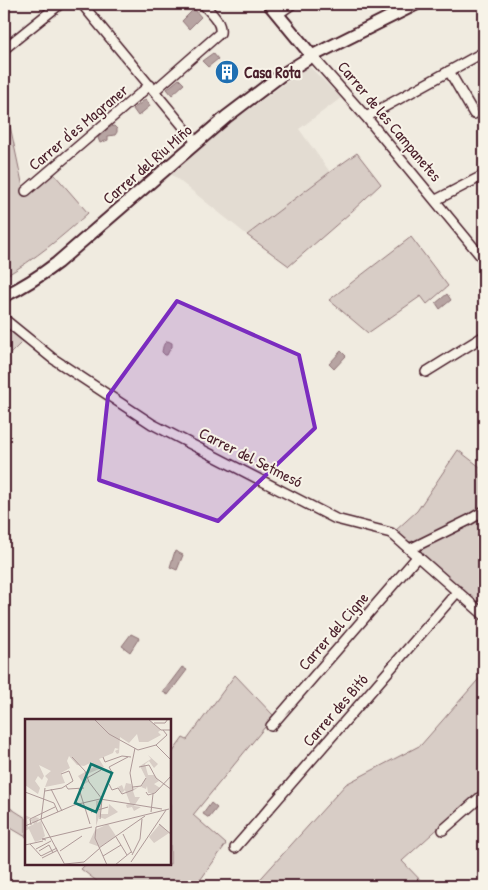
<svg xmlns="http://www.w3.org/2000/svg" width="488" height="890" viewBox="0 0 488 890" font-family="'Patrick Hand',sans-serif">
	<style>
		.built { fill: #e3dcd2 }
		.green { fill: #d8cdc6; stroke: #917678 }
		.water { fill: #b7a4a2; stroke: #8b6f72 }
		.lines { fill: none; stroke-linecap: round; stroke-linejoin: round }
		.minor-casing { stroke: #4a1f2b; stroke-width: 12 }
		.tertiary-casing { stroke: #4a1f2b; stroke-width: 15 }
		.minor { stroke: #f7f3e8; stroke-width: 9 }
		.tertiary { stroke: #f7f3e8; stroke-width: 11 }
		.marked { fill: #7b2cbf; fill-opacity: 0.2; stroke: #7b2cbf; stroke-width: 4; stroke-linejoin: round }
		.labels { text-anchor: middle; stroke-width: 4; stroke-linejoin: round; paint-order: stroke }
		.poi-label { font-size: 16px; font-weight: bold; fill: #4a1f2b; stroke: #f7f3e8; text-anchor: start }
		.street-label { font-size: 16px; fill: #4a1f2b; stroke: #f7f3e8 }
		.inset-road { fill: none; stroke: #ae9998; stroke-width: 1 }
		.view { fill: #0f766e; fill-opacity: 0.15; stroke: #0f766e; stroke-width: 2.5 }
		.inset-edge { fill: none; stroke: #4a1f2b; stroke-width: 2.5 }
	</style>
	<rect width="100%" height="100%" fill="#f0ebe0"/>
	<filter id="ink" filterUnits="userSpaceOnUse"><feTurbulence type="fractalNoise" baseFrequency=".02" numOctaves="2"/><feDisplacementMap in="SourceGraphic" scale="10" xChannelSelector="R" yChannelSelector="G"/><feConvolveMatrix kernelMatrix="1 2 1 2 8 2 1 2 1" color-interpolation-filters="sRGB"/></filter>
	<g filter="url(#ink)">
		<!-- built -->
		<path class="built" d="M309,66L341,98L299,129L330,172L247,235L171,174L212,136Z"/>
		<!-- green -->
		<path class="green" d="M4,97L25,197L54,174L88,213C62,237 35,259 4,277Z
			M357,153L381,184L350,213L289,266L247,235L330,172Z
			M411,237L448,286L427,304L421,296L368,333L329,300Z
			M4,327L25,339L4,360Z
			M458,450L484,470L480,475L484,479V504L477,512L424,539L408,542L395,531L417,511Z
			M484,516V609L418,551Z
			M484,673V787L402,861L426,886H254L346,784L421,745Z
			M235,675L274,716L193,815L226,844L196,886H103L81,869L86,864H170V756L183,738L187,740Z
			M4,804L26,818V837L4,824Z"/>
		<!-- water -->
		<path class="water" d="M194,9L201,17L189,29L182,21Z
			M213,53L218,59L208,67L202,61Z
			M179,79L184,84L172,95L167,89Z
			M146,99L150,106L138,116L133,109Z
			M114,126L117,129V132L115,135L108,136V140L100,143L98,138C101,133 108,127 114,126Z
			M447,294L451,300L440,309L436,303Z
			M168,341L172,343V347L170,349L167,355H165L162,352C163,347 163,343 168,341Z
			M341,351L346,356L334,369L329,364Z
			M175,551L183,555L177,570L170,567Z
			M131,634L139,638L130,652L122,646Z
			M182,667L187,670L168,695L163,692Z
			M211,803L217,808L209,818L203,814Z"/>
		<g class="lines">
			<!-- minor casing -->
			<g class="minor-casing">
				<path id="minor" d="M82,4L197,143
					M278,14L292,4
					M4,49L60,4
					M312,56L366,117L484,260
					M449,71L474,114
					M154,91L220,33C222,22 210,12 203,4
					M366,117L484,52
					M26,191L150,85
					M436,200L484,175
					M4,319L52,358L152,424L336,519L391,533L484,615
					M426,372L484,336
					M410,549L469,520L484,511
					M271,726L418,556
					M443,830L484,794
					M235,848L458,591"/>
			</g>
			<!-- tertiary casing -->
			<g class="tertiary-casing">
				<path id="tertiary" d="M269,4L312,56
					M4,296C23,287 40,276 57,263L226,117L280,76L312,56L416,4"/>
			</g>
			<!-- minor -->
			<use href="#minor" class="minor"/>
			<!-- tertiary -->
			<use href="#tertiary" class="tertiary"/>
		</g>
	</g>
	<!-- marked area -->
	<path class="marked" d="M177,301L299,355L315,428L218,521L99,480L108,396Z"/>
	<!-- icons -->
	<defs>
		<g id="building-disc" transform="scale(1.25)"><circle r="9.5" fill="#1f6fb2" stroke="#f7f3e8"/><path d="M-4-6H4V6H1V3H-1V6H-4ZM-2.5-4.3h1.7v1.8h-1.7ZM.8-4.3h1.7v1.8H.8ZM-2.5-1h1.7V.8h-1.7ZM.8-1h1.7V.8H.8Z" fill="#fff"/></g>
	</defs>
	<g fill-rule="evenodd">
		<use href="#building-disc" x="227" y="72"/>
	</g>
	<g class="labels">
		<!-- poi labels -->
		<g class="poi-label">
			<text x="244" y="78">Casa Rota</text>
		</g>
		<!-- street labels -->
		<g class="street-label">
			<text transform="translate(390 121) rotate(50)" y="6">Carrer de les Campanetes</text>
			<text transform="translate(78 127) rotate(-40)" y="6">Carrer d'es Magraner</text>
			<text transform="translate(147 164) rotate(-41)" y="6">Carrer del Riu Miño</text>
			<text transform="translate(251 457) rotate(27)" y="6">Carrer del Setmesó</text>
			<text transform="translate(333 631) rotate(-49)" y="6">Carrer del Cigne</text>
			<text transform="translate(335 710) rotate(-49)" y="6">Carrer des Bitó</text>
		</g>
	</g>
	<!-- overview -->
	<g transform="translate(25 719)">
		<rect width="146" height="146" fill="#f0ebe0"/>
		<path d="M0,0H123L136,11L133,13L136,16L123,23H114L112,15L104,24L95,18L94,34L92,35L90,32L94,30L90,29L88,34L74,40L79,48L60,56L63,63L59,65L53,57L69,48L67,43L59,47L52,46L44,37L42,42L45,49L36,54L40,64L20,68L23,60L20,57L26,52L14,46L19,57L17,61L13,57L10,62L15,69L13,75L0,66ZM123,36L133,45L129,49L124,42L120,45L123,56H129L134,62L129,65L135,69L130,74H123L122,67L121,70L116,68L121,59L115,47L126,40ZM101,64L106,65L108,70L115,67L108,72L110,78H115L109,87L116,88L109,92L107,88L102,89L101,86L105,84L100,71L97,74L93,68L97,66L99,71ZM77,81L75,95H83L84,85L93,93L80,100L74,98L71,107V82ZM0,96L6,99L2,100L3,108L9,105L5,101L10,98L14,99L12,104L16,102L20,117L16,121L10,123L4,110L0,112ZM83,105L91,117L75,128L64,124L70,111ZM135,105L144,114L129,124L124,118Z" fill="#d8cdc6"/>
		<path class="inset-road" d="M69,0L84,15L113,31L131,26L142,16L138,11M123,0L136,11H147M129,4H140L143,0M131,26L147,42M47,38L60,52M78,38L80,43L97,37L106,38M114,48L124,46L131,59L147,71M60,52L64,63L77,80L75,100M88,55L84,48L103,38M62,59L76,51M84,65L87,71L93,69L97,75L108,71L105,54L110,29M41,67L43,70L59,69M108,68L116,67L121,59M20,69L16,101L40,146M26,70L37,92M54,70L65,105M20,72L37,69L48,62L44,52L36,55M0,73L29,84L33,93M121,73L123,76L130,74L147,56M66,93L83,88M126,93L128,75M134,105L147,116M6,106L5,100L30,88M0,107L49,86L75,80L137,90M98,115L107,134M91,118L102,136M21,121L17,120L67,108M5,125L16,137M0,126L18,122M74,129L120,97M11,130L26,122M14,132L24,126L28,134M35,132L57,117M107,136L115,120L117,100M16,137L32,129M78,137L96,126M17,139L33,131M106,143L141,91M40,145L59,143L75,129M82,146L70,119L71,108L144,90M90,146L106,133"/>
		<path class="view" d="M66,45L87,54L71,93L50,84Z"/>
		<rect width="146" height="146" class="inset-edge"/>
	</g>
	<!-- margin -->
	<rect width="488" height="890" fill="none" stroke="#f7f3e8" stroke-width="20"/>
	<rect x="10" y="10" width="468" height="870" fill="none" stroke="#4a1f2b" stroke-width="2" filter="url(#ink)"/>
</svg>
